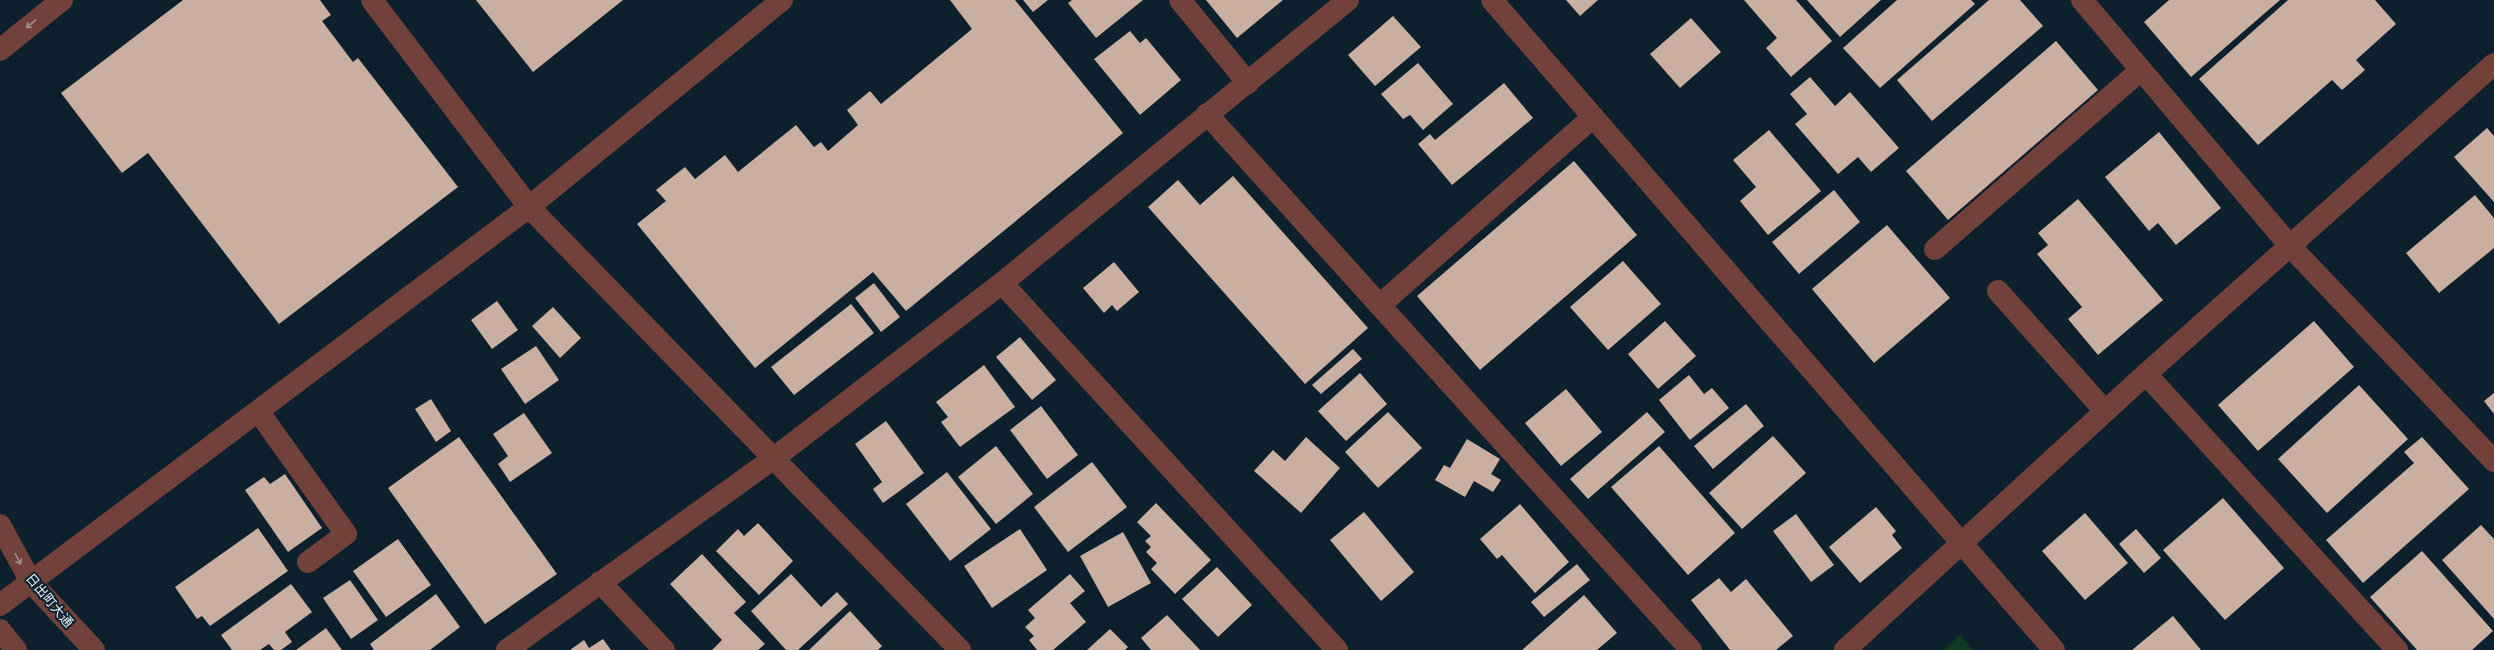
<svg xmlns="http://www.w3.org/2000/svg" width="2494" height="650" viewBox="0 0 2494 650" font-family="'Nunito Sans','Noto Sans JP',sans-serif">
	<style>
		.green { fill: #103b23 }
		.building { fill: #caafa1 }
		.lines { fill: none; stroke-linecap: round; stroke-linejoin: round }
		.service { stroke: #724139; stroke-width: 22 }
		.minor { stroke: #724139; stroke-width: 22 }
		.tertiary { stroke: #724139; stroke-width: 22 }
		.oneway { stroke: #a69191 }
		.labels { text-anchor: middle; stroke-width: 4; stroke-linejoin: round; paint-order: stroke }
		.street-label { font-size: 13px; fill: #e6f3fc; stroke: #0c202d }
	</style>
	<rect width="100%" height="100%" fill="#0c202d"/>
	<!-- green -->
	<path class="green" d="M1960,635L1973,650H1944Z"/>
	<!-- building -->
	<path class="building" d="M183,0H320L331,15L322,21L353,62L358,58L458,187L279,324L148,153L122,173L61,93Z
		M476,0H623L533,72Z
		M950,0H1015L1123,133L906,311L873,272L755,368L637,224L666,201L656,190L685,167L695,179L725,155L738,172L796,125L814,147L821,142L828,151L858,125L847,110L870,91L881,104L972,29Z
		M1023,0H1048L1033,12Z
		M1072,0H1143L1096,38L1068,3Z
		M1206,0H1283L1237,38Z
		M1566,0H1598L1580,16Z
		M1744,0H1796L1832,41L1791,77L1766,48L1777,38Z
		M1807,0H1881L1840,37Z
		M1897,0H1971L1975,4L1880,88L1843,48Z
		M1989,0H2020L2043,26L1932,121L1897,80Z
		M2169,0H2280L2191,77L2144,22Z
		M2288,0H2375L2396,24L2356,60L2365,70L2342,90L2332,80L2258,145L2199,79Z
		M1393,16L1421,47L1375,86L1348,55Z
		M1691,18L1721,52L1680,88L1650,54Z
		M1130,31L1140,43L1146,38L1181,80L1140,115L1094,59Z
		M2056,41L2098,90L1948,220L1906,171Z
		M1418,63L1453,104L1423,130L1410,115L1403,119L1381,94Z
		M1810,77L1835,106L1850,92L1899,148L1871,172L1858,157L1838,174L1795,124L1807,114L1790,94Z
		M1504,83L1533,118L1452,185L1418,144L1430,134L1435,140Z
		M2487,128L2494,136V202L2454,157Z
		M1769,130L1821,191L1768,235L1740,201L1756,187L1733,160Z
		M2159,132L2221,208L2176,245L2158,223L2149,231L2105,177Z
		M1574,161L1637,235L1480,370L1417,296Z
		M1233,176L1368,328L1305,384L1148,207L1178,180L1200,205Z
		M1834,190L1860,222L1799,274L1772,242Z
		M2475,195L2494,218V248L2439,293L2406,253Z
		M2078,199L2163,300L2098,355L2068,319L2082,307L2037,254L2048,245L2038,233Z
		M1887,225L1950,298L1874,363L1812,289Z
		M1623,261L1661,304L1608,350L1570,307Z
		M1114,262L1139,292L1117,311L1112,305L1104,313L1083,288Z
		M874,283L900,317L881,332L855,298Z
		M497,301L518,330L492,349L471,320Z
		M851,304L874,333L794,395L771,367Z
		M553,307L581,338L560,358L532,326Z
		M1665,321L1696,356L1658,389L1628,354Z
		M2314,321L2354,367L2258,451L2218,405Z
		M1020,337L1056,380L1032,400L996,357Z
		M536,346L559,380L525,404L501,369Z
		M1353,349L1362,359L1321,394L1312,385Z
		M984,365L1015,407L960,447L941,422L948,417L936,402Z
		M1360,373L1387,404L1346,441L1318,411Z
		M1689,375L1704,394L1712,388L1729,408L1690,440L1659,400Z
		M2359,385L2408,439L2327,513L2278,459Z
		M1566,389L1602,432L1561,466L1525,423Z
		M2494,393V414L2484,401Z
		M431,399L451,431L436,442L415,409Z
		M1746,404L1764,426L1713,469L1694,446Z
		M1041,406L1078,455L1047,479L1010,430Z
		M1388,412L1422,448L1378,488L1345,452Z
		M1647,412L1665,432L1588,499L1570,479Z
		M524,413L552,453L510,482L498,464L508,456L493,434Z
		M886,421L924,473L883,503L873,489L882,482L855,444Z
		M1773,436L1806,473L1742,529L1709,493Z
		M459,437L557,574L485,624L388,488Z
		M1306,437L1340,468L1301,513L1254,471L1273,450L1285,461Z
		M2422,437L2469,489L2363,583L2326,540L2414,463L2404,452Z
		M1467,439L1500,459L1491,474L1501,480L1493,492L1474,481L1465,497L1435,480L1444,465L1450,468Z
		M996,446L1033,494L996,524L958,477Z
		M1659,446L1735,533L1688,575L1611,487Z
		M1092,462L1127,507L1068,552L1034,507Z
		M947,472L991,529L950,561L906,504Z
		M285,474L322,528L288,552L245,490L264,477L270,484Z
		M2223,498L2284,568L2225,620L2163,550Z
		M1156,503L1211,560L1175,594L1151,569L1157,563L1146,552L1151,547L1145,541L1151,536L1137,522Z
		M1520,504L1569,562L1535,593L1502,555L1497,559L1480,539Z
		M1876,507L1896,531L1892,535L1902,548L1860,583L1829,547Z
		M1364,512L1414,572L1381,601L1330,540Z
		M2085,513L2128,563L2085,600L2042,551Z
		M1796,514L1834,565L1811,582L1773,531Z
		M758,523L793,561L759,595L716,551L738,529L744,536Z
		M2481,525L2494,539V619L2442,560Z
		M258,528L288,571L210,626L202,616L197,619L175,587Z
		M1020,529L1047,570L992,608L964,566Z
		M2136,529L2161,558L2144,573L2119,544Z
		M1123,532L1151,583L1108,607L1080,556Z
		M398,539L431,585L386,617L353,571Z
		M2422,551L2493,631L2472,650H2417L2370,597Z
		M702,554L746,602L734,613L765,644L758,650H712L722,640L670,584Z
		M1577,564L1590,580L1544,617L1531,602Z
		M1217,567L1252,605L1218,637L1182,599Z
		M791,574L821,607L837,592L848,604L798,650H786L751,611Z
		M1070,574L1085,591L1070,603L1086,622L1053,650H1037L1029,640L1034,636L1025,627L1035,618L1028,610Z
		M1719,578L1731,592L1746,579L1793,636L1776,650H1730L1691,600Z
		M350,580L378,620L351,639L323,598Z
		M291,584L312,612L285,632L292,642L281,650H274L269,644L260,650H232L221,635Z
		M436,594L460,627L430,650H374L370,644Z
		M1584,595L1617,633L1597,650H1522Z
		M850,611L882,646L878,650H809Z
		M1167,615L1200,650H1151L1141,638Z
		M2173,616L2201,650H2132Z
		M326,628L342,650H296Z
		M1110,629L1128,647L1125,650H1087Z
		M603,639L611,650H570L584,640L589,648Z"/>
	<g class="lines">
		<!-- service -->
		<path class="service" d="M1180,0L1248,83
			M1935,249L2141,70
			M1998,291L2105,411
			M1380,305L1593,117
			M258,411L346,534L308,562
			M0,605L529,207L782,0"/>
		<!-- minor -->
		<path class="minor" d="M372,0L529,207L960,650
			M1492,0L2054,650
			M2082,0L2289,245L2494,461
			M0,50L62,0
			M1207,114L1691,650
			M1002,283L1337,650
			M2146,374L2397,650
			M600,582L664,650
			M507,650L774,458L1002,283L1348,0"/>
		<!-- tertiary -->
		<path class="tertiary" d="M0,525L31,582L94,650
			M0,630L16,650
			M1845,650L2146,374L2494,64"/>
	</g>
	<!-- one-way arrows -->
	<defs><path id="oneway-shaft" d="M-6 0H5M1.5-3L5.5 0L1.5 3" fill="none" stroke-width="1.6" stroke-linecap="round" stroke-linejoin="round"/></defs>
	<g class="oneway">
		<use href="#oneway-shaft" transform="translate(31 24) rotate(141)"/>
		<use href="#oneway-shaft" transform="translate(18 559) rotate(62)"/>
	</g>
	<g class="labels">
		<!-- street labels -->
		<g class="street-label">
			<text transform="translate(50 600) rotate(50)" y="5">日出町大通</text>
		</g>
	</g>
</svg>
